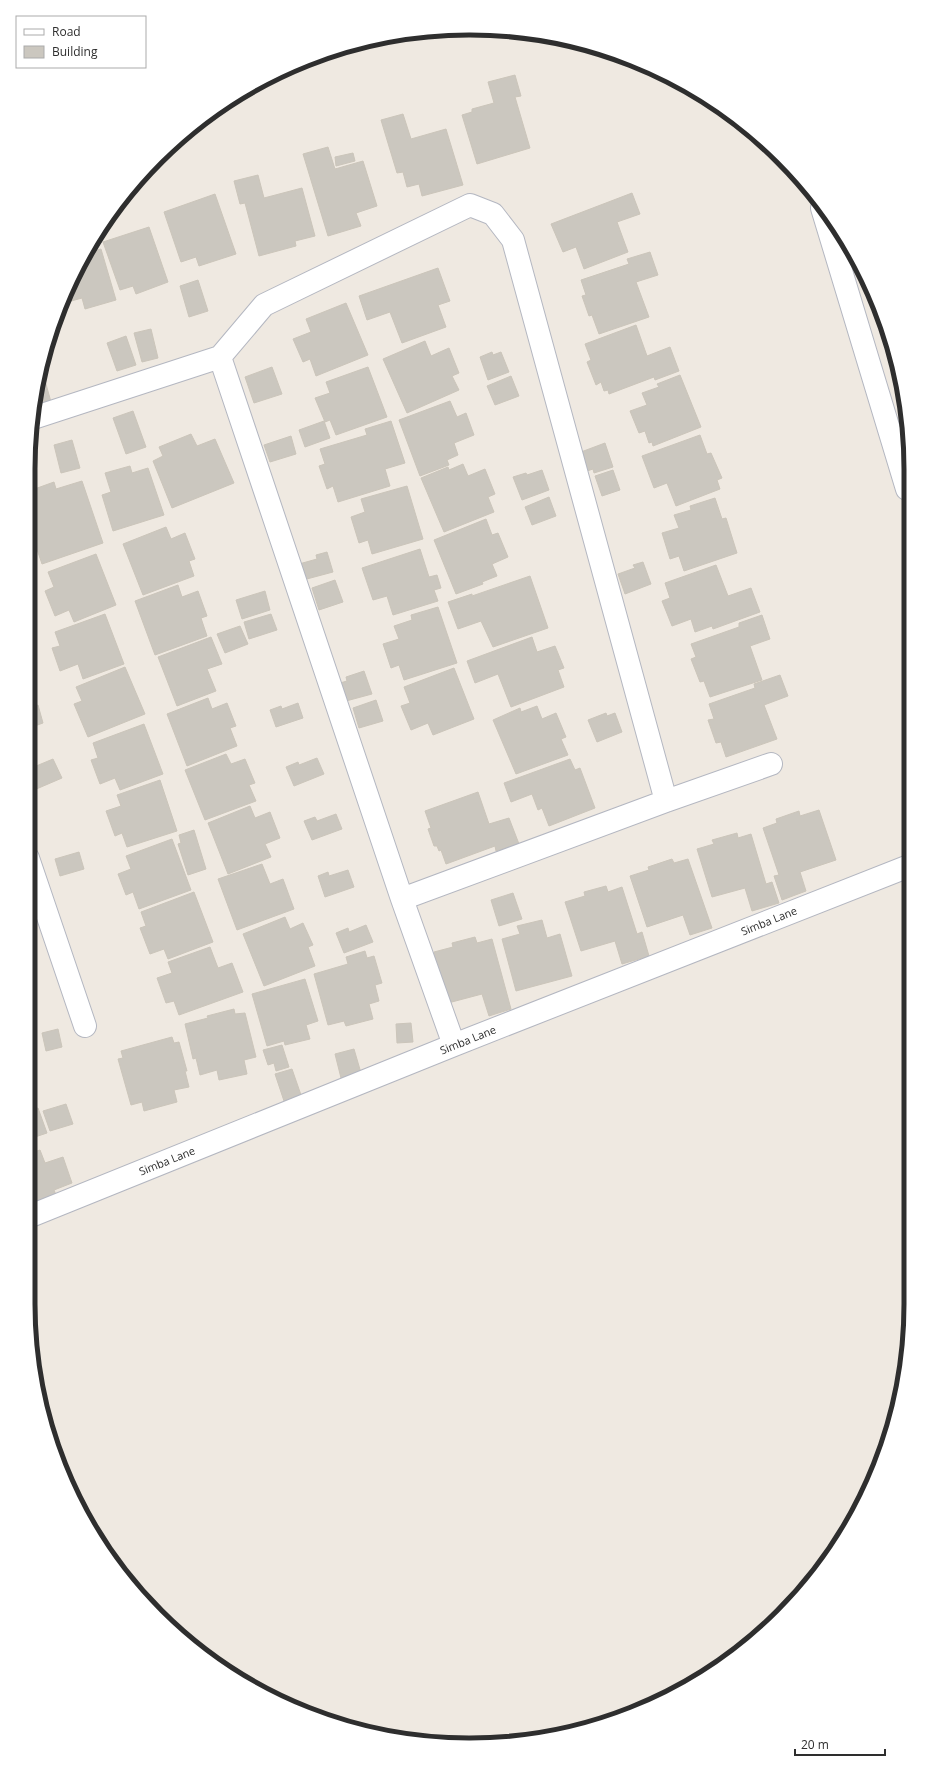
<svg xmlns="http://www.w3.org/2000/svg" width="939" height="1773" viewBox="0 0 939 1773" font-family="'Open Sans',sans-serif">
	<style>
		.building { fill: #cbc7bf; stroke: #cbc5ba }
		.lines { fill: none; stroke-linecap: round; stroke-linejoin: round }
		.minor-casing { stroke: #b4b7c1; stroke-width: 24 }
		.minor { stroke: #fff; stroke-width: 22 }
		.labels { text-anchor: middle; stroke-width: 3.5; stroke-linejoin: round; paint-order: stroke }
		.street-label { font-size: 11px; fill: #2e2e2e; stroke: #fff }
		.rim { fill: none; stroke: #2e2e2e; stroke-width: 5 }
	</style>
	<rect width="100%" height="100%" fill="#efe9e1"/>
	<!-- building -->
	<path class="building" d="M515,75L521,96L515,97L530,148L477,164L462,115L472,112V109L494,103L488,82Z
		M403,114L411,139L446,129L463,185L422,196L419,184L407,187L403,172L397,173L381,120Z
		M328,147L335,169L363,161L377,206L356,213L361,226L328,236L303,154Z
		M353,153L355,161L336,166L335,157Z
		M258,175L264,198L302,188L315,236L295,241L296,246L259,256L245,203L240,204L234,181Z
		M632,193L640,214L617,222L628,252L584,269L576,247L563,252L551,224Z
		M215,194L236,254L199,266L196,257L181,262L164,212Z
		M149,227L168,282L136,294L133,286L120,290L103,242Z
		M101,249L116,300L85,309L82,298L64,303L74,274L87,253Z
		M650,252L658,275L636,282L649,317L599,334L592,315L589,316L582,296L586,295L581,280L629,264L627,259Z
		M438,268L450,301L438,305L446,327L402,343L390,312L367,320L359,296Z
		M198,280L208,311L189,317L180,286Z
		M346,303L368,355L316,376L310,359L303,362L293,339L311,332L306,319Z
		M636,325L647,356L670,347L679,371L655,380L654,377L609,394L608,390L604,391L601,382L596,385L587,362L591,360L585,344Z
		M151,329L158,358L142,362L134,333Z
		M126,336L136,365L117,371L107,343Z
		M425,341L431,356L449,348L459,373L452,376L459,390L407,413L383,359Z
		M492,352L493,355L501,352L509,372L488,380L480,357Z
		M272,367L282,394L254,403L245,377Z
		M368,367L387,417L336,435L330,420L325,422L315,398L330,393L326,382Z
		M42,370L51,402L35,406L40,371Z
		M680,375L701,427L653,446L652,442L649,443L645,431L639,433L630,411L647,405L642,393L659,387L657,384Z
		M511,376L519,396L495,405L487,386Z
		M450,401L457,417L466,413L474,435L454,443L458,455L447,460L449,465L420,476L399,420Z
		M133,411L146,447L126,454L113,418Z
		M324,421L330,438L305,447L299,430Z
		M391,421L405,463L385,469L390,486L338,502L333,486L327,489L319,466L325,464L320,449L367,435L365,429Z
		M191,434L197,446L215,439L234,483L172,508L153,461L163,456L159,447Z
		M700,435L707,454L711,453L722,478L717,480L720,489L676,506L667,483L654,488L642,456Z
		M291,436L296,454L270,462L264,445Z
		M72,440L80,468L61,473L54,445Z
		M605,443L613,467L594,473L593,469L587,471L581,452Z
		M463,464L468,476L485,469L495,494L488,497L494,512L444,532L421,478L448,467L449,470Z
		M130,466L132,473L148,468L164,515L113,531L102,495L111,492L105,473Z
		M542,470L549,490L522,500L513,477L526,473L527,475Z
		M613,470L620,490L602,496L595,476Z
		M82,481L103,543L42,564L29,526V505L33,503L29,491L54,482L56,489Z
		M407,486L423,539L372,554L368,540L359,543L351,517L365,512L361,499Z
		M549,497L556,516L532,525L525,507Z
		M715,498L722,519L726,518L737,553L684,571L679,556L670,559L662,533L679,528L674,515L691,510L690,506Z
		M486,519L492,535L498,533L508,557L492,564L497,576L482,582L483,584L456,594L434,540Z
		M166,527L171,539L185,533L195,559L189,561L194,576L143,595L123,544Z
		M420,549L429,577L437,575L441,588L434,590L438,601L393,615L387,596L373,600L362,568Z
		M327,552L333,572L303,580L299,564L317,559L316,555Z
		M96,554L116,605L74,622L69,610L55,616L45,591L54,587L48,572Z
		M643,562L651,584L625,594L618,574L635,568L633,565Z
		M716,565L728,596L751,588L760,612L713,629L712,626L695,632L691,619L672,626L662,601L670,598L665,583Z
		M530,576L548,628L493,647L481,621L458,629L448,602L472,594V596Z
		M335,580L343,602L319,610L312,588Z
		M178,585L182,597L198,591L207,616L201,618L207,636L155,655L135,601Z
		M265,591L270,610L242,619L236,600Z
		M438,607L457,663L404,680L399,665L391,668L383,644L399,639L394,626L412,620L411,615Z
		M105,614L124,664L83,679L78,664L60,671L52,648L60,646L55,632Z
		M271,614L277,630L249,639L244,622Z
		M762,615L770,639L750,646L762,680L710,697L704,681L700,682L691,659L696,657L691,644L739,627V623Z
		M240,626L248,644L225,653L217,634Z
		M211,637L222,664L207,669L216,691L177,706L158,657Z
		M532,637L537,652L555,646L564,668L558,670L564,687L511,707L498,674L475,683L467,661Z
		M125,667L145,714L88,737L74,704L82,701L76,687Z
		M454,668L474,719L433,735L428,723L411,730L401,706L410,703L404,687Z
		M364,671L372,694L346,701L340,683L347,681L346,677Z
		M780,675L788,696L764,705L777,739L726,757L721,742L716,743L708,720L714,719L709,704L755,688L754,684Z
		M208,698L212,709L227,703L236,726L230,728L237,746L187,766L167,714Z
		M376,700L383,721L359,728L353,708Z
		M298,703L303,718L276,727L270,710L281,706L282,709Z
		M38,705L43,723L29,728V708Z
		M537,706L542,719L556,713L566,737L561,739L568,755L516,774L493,720L520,708L521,712Z
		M606,713L607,716L615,713L622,732L597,742L588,720Z
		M144,724L163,774L120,790L115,778L100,784L91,760L98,758L93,743Z
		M226,754L231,764L245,759L255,783L249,785L256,801L205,820L185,770Z
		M317,758L324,774L294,786L286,767L298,762L299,765Z
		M53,759L62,778L34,790L29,778V769Z
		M570,759L575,770L580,768L595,808L549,826L542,808L538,810L532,794L511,802L504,783Z
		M160,780L177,831L127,847L122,833L115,836L106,811L121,806L117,795Z
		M478,792L489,824L509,818L519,844L496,851L495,846L446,864L441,850L439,851L437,846H434L428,829L431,828L425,811Z
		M250,806L255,818L270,812L280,838L265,844L271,857L228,874L208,823Z
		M819,810L836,860L800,872L806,891L782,900L774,876L779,875L763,828L777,823L776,819L799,811L800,816Z
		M336,814L342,829L312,840L304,821L315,817L317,821Z
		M194,830L206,869L188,875L178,844L181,843L179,835Z
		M737,833L738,838L751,834L766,884L772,882L779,903L752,911L745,888L712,897L697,849L714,844L712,840Z
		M172,839L191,890L139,909L133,892L126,895L118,874L131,869L126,856Z
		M79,852L84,869L60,876L55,859Z
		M672,859L674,863L688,859L712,928L690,935L683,915L647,927L630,876L649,870L648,867Z
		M262,864L270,884L283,879L294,909L237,930L218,879Z
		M348,870L354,887L325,897L318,876L328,872L329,876Z
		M606,886L608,892L622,887L637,934L642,932L649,956L622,964L615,941L581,951L565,902L585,896L584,892Z
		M194,892L213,942L168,959L164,949L150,954L140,928L146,926L141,912Z
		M513,893L522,919L499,926L491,900Z
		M285,917L290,929L303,923L313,945L308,947L315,966L264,986L243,934Z
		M542,920L547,938L560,934L572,976L516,991L502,939L520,934L517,926Z
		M366,925L373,942L344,953L336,933L348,928L349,932Z
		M475,937L477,943L492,939L511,1009L489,1016L482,994L448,1003L434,952L453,947L452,943Z
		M210,947L218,968L232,963L243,992L179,1015L174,1001L166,1003L157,978L172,973L168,962Z
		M365,951L367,958L374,956L382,983L375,985L379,1001L369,1004L373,1019L346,1026L344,1021L328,1025L314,974L348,964L346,957Z
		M305,979L318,1021L306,1025L310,1039L285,1045L284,1041L267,1046L252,994Z
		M234,1009L235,1014L245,1013L256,1057L244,1060L247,1074L219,1080L217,1070L200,1075L196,1058L193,1059L185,1024L208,1018L207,1016Z
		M411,1023L413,1042L397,1043L396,1024Z
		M58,1029L62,1047L46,1051L42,1033Z
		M172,1037L174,1043L179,1042L187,1071H185L189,1087L174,1090L177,1102L144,1111L142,1102L131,1105L118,1059L123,1058L121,1051Z
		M282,1045L289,1067L276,1071L274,1063L268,1065L263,1050Z
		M354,1049L361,1073L341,1078L335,1054Z
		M292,1069L301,1095L284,1101L275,1074Z
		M66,1104L73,1124L50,1131L43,1111Z
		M38,1108L47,1133L29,1139L31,1144L28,1145V1111Z
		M40,1150L45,1163L63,1157L72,1183L54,1190L56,1195L28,1205V1154Z"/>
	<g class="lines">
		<!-- minor casing -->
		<g class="minor-casing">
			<path id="minor" d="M822,208L907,489
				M220,357L264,305L470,205L493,214L513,240L666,801
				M33,418L220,357L402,899L454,1045
				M28,858L85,1026
				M402,899L666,801L771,764
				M28,1217L454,1045L909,866"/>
		</g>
		<!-- minor -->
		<use href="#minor" class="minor"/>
	</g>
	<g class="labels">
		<!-- street labels -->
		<g class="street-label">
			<text transform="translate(769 921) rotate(-22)" y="4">Simba Lane</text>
			<text transform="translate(468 1040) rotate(-22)" y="4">Simba Lane</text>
			<text transform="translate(167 1161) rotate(-22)" y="4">Simba Lane</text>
		</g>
	</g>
	<!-- crop -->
	<path d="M0 0H939V1773H0ZM469 35H470A434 434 0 0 1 904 469V1304A434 434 0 0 1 470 1738H469A434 434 0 0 1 35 1304V469A434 434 0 0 1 469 35Z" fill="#fff" fill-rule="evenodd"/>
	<path class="rim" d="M469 35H470A434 434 0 0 1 904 469V1304A434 434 0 0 1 470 1738H469A434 434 0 0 1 35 1304V469A434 434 0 0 1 469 35Z"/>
	<!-- legend -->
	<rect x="16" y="16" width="130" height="52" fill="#ffffff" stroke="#ababab"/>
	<rect x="24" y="29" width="20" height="6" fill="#ffffff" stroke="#ababab"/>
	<text x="52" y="36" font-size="12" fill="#2e2e2e">Road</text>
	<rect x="24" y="46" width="20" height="12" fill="#cbc7bf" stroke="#ababab"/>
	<text x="52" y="56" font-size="12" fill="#2e2e2e">Building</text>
	<!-- scale -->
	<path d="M795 1749v6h90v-6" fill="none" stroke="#2e2e2e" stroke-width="2"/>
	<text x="801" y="1749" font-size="12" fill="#2e2e2e" stroke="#ffffff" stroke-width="3" paint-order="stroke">20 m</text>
</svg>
